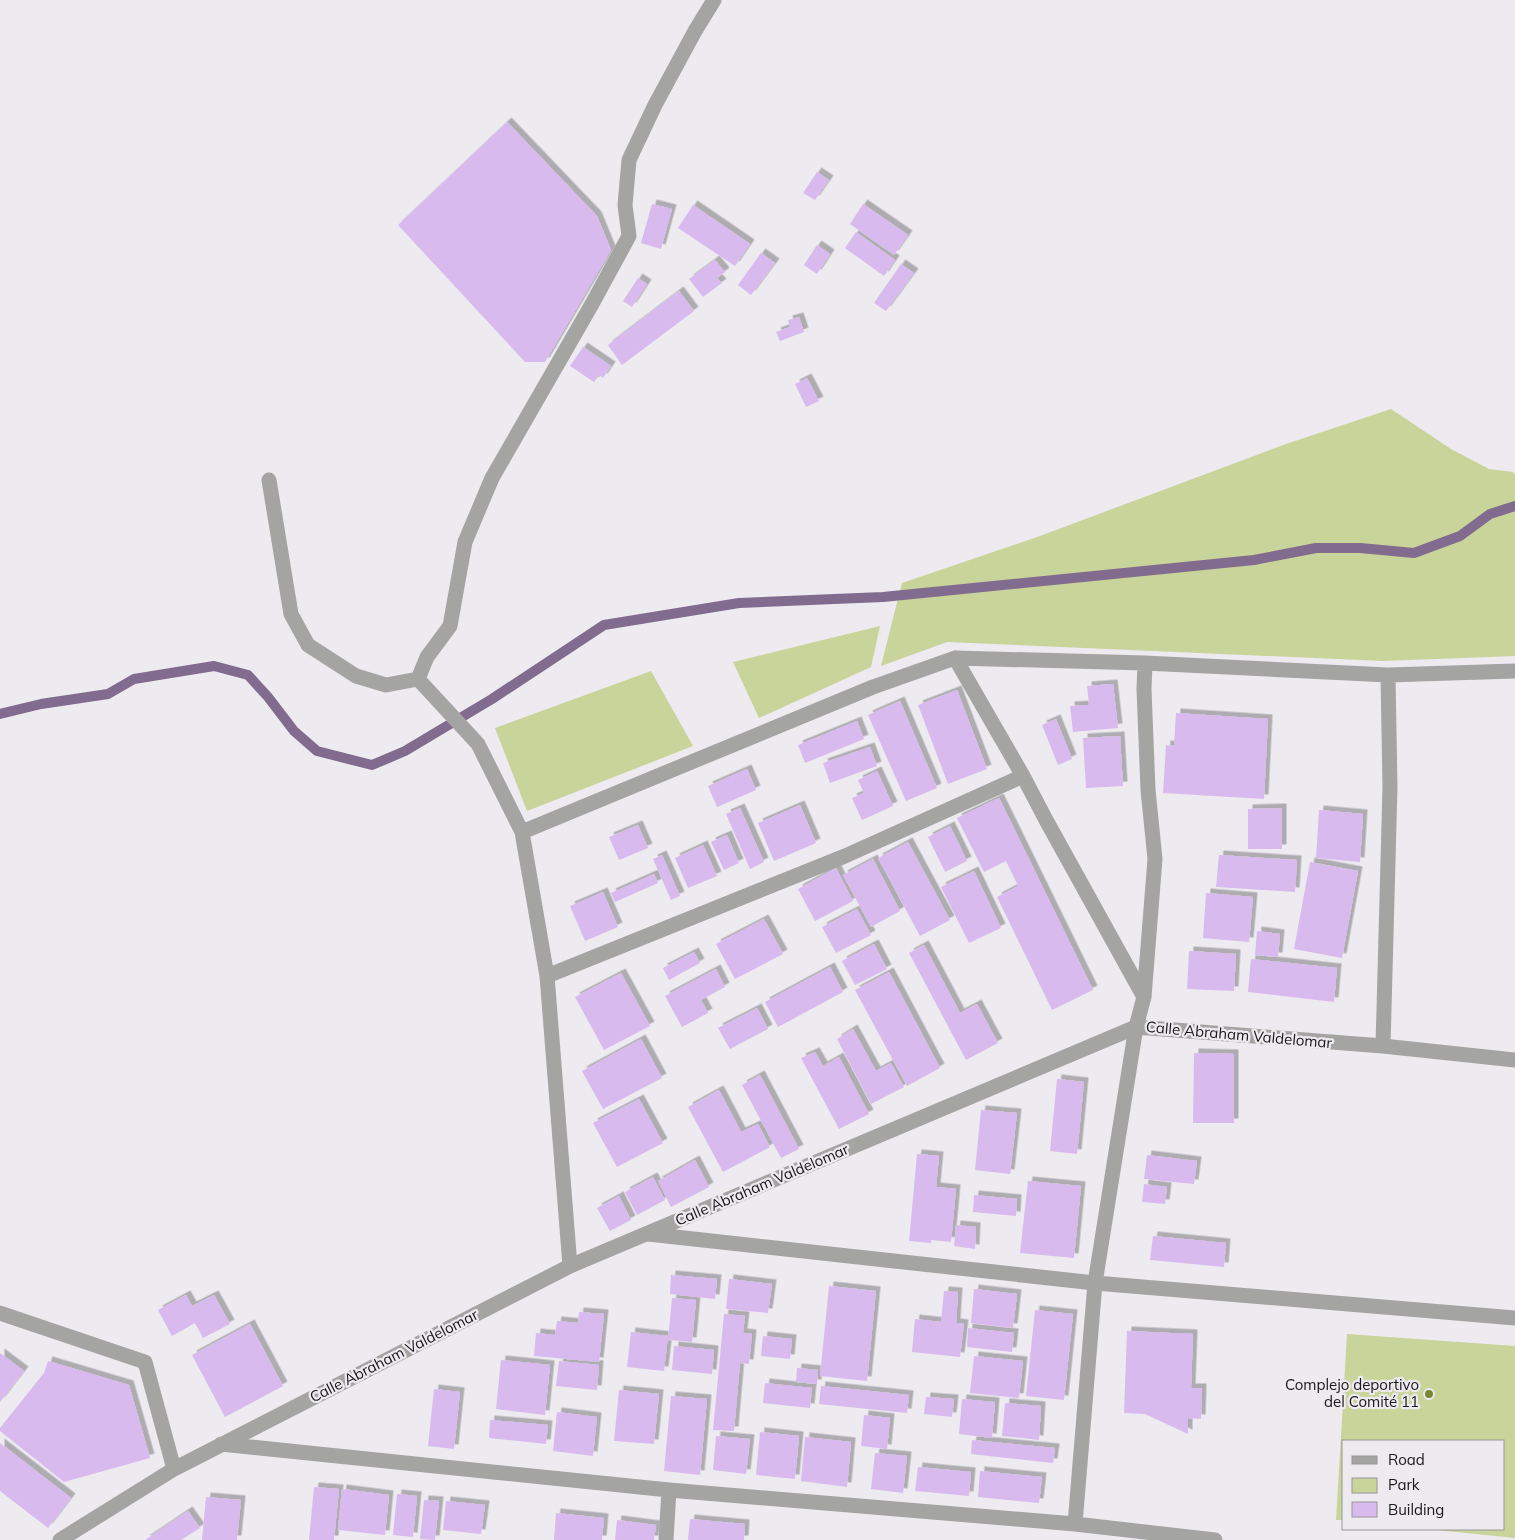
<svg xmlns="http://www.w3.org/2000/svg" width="1515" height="1540" viewBox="0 0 1515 1540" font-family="Mulish,sans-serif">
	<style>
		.green { fill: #c8d49a }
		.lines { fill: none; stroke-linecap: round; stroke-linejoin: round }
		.stream { stroke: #816b8e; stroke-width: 10 }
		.building { fill: #d9baee; filter: url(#shadow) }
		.minor { stroke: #a4a5a2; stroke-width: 15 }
		.poi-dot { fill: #798735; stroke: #edeaf0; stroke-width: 2 }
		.labels { text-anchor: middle; stroke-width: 4.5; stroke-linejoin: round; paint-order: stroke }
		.street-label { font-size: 15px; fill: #19181a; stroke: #edeaf0 }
		.poi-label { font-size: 15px; fill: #19181a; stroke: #edeaf0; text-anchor: end }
	</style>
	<defs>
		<filter id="shadow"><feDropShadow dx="4.5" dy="-4.5" stdDeviation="0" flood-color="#0004"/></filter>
	</defs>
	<rect width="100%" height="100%" fill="#edeaf0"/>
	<!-- green -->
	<path class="green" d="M1391,409L1451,449L1489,469L1513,472L1515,475V656L1383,661L947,642L881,666L902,583L1040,536L1286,444Z
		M880,626L871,667L759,718L733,662Z
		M651,671L693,746L527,811L495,728Z
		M1347,1334L1515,1346V1538L1427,1529H1504V1441H1344V1520H1336Z"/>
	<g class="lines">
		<!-- stream -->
		<path class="stream" d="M0,714L41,704L108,694L134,679L214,666L248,675L268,697L294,731L317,751L372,765L405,751L492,699L604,625L739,603L883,597L1254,560L1316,548H1360L1414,553L1460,536L1490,514L1515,506"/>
	</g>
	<!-- building -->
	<path class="building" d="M507,122L597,216L611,250L545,362H525L398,225Z
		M817,172L829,180L815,200L803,193Z
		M652,204L672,209L661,249L641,243Z
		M863,204L908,235L894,255L850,224Z
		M693,205L750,244L735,266L678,228Z
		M856,232L895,260L884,276L845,248Z
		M817,245L830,254L817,274L804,265Z
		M761,253L775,263L751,295L738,285Z
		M715,260L725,272L717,278L722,283L703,297L689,279Z
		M901,264L914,273L886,311L874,303Z
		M638,278L647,284L632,307L623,301Z
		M679,291L694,311L622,365L608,345Z
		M799,317L804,332L780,341L776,332L790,327L788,320Z
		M583,347L611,366L603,378L599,375L594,382L570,366Z
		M807,378L819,401L806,407L795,384Z
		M1113,684L1118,728L1073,732L1070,706L1089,705L1087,686Z
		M957,690L987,769L948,784L918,705Z
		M900,701L937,788L906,801L868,715Z
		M1176,713L1268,719L1264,799L1163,793L1166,745L1174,746Z
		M1056,719L1072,759L1058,765L1042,725Z
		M857,721L864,739L805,763L798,745Z
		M1120,736L1123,786L1086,788L1083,738Z
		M870,747L877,766L830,783L823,763Z
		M747,769L756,790L717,807L708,786Z
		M877,771L893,806L862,820L852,798L864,793L858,780Z
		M999,798L1093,990L1052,1010L997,897L1018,886L1006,861L984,872L957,818Z
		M800,805L816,843L774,861L758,823Z
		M740,808L764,862L750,869L726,814Z
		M1282,808V849H1248V809Z
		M1319,810L1363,814L1360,862L1316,858Z
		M638,825L648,848L619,860L609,837Z
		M950,826L967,861L945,872L928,837Z
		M727,835L739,863L724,870L711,842Z
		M908,842L950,920L920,936L878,858Z
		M703,845L717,876L688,888L675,858Z
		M662,855L680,896L671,900L653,859Z
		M1219,855L1297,860L1295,892L1216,887Z
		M873,859L900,911L871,927L843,875Z
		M1310,862L1358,871L1342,958L1294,949Z
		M836,868L853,901L815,921L798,889Z
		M974,871L1001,928L969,943L941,887Z
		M654,874L658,883L615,902L611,893Z
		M603,892L618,927L585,941L570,906Z
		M1206,893L1253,897L1249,942L1203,938Z
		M857,909L871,935L836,953L822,927Z
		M764,919L783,954L735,979L716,944Z
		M1257,931L1280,934L1278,957L1255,955Z
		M874,944L887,969L855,985L842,961Z
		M924,945L960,1013L977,1004L998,1043L966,1060L909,953Z
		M1189,951L1236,954L1234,991L1187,989Z
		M694,952L700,963L669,980L663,968Z
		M1251,959L1337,968L1334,1002L1248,992Z
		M830,967L843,992L778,1027L765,1002Z
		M716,969L725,987L701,1000L708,1013L682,1027L665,996Z
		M889,972L940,1068L907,1086L855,990Z
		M621,973L650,1026L604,1050L575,997Z
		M757,1008L768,1029L730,1049L718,1028Z
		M853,1029L876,1071L891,1063L904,1087L871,1104L837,1039Z
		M641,1039L662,1078L603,1109L582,1071Z
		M815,1052L823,1066L839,1057L869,1114L839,1129L801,1058Z
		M1194,1053L1234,1054V1123H1193Z
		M760,1075L799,1149L781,1158L742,1085Z
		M1057,1079L1084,1082L1077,1154L1050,1151Z
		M719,1090L741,1132L758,1124L770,1147L723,1172L688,1107Z
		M639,1099L663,1143L617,1167L593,1123Z
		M981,1110L1017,1113L1010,1174L975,1170Z
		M917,1154L939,1156L936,1187L956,1189L951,1242L931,1240V1243L909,1241Z
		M1147,1155L1197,1161L1194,1184L1144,1179Z
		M695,1160L709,1187L671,1207L658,1181Z
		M653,1177L665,1200L637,1215L625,1192Z
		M1028,1181L1081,1186L1074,1258L1020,1253Z
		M1144,1184L1167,1187L1165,1204L1142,1202Z
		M974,1195L1017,1199L1016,1216L973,1212Z
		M619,1196L631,1220L610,1231L597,1208Z
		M956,1225L976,1227L975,1249L954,1246Z
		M1153,1236L1226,1243L1224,1267L1150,1260Z
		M671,1275L717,1279L715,1299L670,1294Z
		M729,1279L772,1284L768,1313L726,1309Z
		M829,1286L876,1291L867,1381L820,1376Z
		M974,1289L1017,1294L1013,1328L971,1323Z
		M944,1291L958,1292L956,1323L964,1324L960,1357L912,1352L915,1319L941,1322Z
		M186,1295L192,1306L214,1295L230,1324L203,1338L195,1323L172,1336L158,1310Z
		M672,1298L696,1300L692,1342L668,1340Z
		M1035,1310L1073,1314L1064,1400L1026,1396Z
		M579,1312L604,1314L599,1362L534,1356L536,1333L555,1335L557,1321L578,1323Z
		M724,1314L745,1316L743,1333L752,1334L749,1364L740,1363L734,1431L713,1430Z
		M250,1324L283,1386L225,1417L192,1355Z
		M968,1328L1014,1333L1012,1352L967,1347Z
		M1127,1331L1193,1334L1191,1388H1202L1201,1419L1188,1418V1434L1145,1414L1124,1413Z
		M631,1332L668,1336L664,1371L627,1367Z
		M763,1336L792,1339L790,1359L761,1356Z
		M674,1346L714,1350L712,1374L672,1370Z
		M0,1353L24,1371L0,1402Z
		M974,1356L1023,1361L1019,1398L970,1393Z
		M501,1360L550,1365L545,1415L496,1409Z
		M48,1361L129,1385L150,1458L64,1482L0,1431V1428L44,1373Z
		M559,1361L599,1365L597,1390L556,1386Z
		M797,1368L818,1370L817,1384L796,1382Z
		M765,1383L812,1388L810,1408L763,1403Z
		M821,1386L909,1395L907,1413L819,1404Z
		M434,1389L460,1392L454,1449L428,1446Z
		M619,1390L659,1394L654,1444L614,1441Z
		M671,1396L707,1399L700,1475L664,1471Z
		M926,1397L954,1399L952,1417L924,1414Z
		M962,1399L995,1402L992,1438L959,1434Z
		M1005,1403L1041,1406L1039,1440L1002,1436Z
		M557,1412L597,1417L593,1456L553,1451Z
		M864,1415L890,1418L887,1449L861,1446Z
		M490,1420L548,1425L546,1444L489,1438Z
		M760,1432L799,1436L795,1479L756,1475Z
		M716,1436L750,1439L746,1474L713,1470Z
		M805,1437L851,1442L847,1487L801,1481Z
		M972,1440L1055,1448L1053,1463L971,1454Z
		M0,1443L71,1498L48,1528L0,1491Z
		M875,1453L907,1456L903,1493L871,1489Z
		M918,1467L971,1472L969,1496L915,1491Z
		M980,1471L1042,1477L1039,1503L978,1497Z
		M314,1487L339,1489L334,1540H309Z
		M342,1489L389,1495L385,1535L338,1530Z
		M397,1494L417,1496L413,1537L393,1535Z
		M206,1497L241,1500L237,1540H202Z
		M424,1500L439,1501L435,1540L420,1539Z
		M446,1501L485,1505L481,1534L443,1530Z
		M188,1511L200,1528L181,1540H145Z
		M556,1513L604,1518L602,1540H554Z
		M690,1519L745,1524L744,1540H688Z
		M617,1520L656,1525L654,1540H615Z"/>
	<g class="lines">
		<!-- minor -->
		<path class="minor" d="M269,480L291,614L308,645L356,676L386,685L418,679
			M955,658L1023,776L1046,820L1144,997
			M1145,663L1388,675L1515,671
			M522,832L873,687L955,658L1145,663L1144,689L1148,790L1155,859L1144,997L1136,1027L1095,1283L1075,1524
			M547,976L845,856L1023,776
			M1383,1046L1390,787L1388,675
			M648,1234L1095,1283L1515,1318
			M570,1266L547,976L522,832L478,744L418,679L427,657L450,626L465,542L492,478L592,304L629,236L625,205L629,160L655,105L695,31L714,0
			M0,1313L145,1362L174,1469
			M221,1444L669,1490L1075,1524L1215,1540
			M60,1540L174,1469L570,1266L1136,1027L1383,1046L1515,1060
			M666,1540L669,1490"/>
	</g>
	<!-- markers -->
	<circle class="poi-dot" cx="1429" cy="1394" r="5"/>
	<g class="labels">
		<!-- street labels -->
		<g class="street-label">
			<text transform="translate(1239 1035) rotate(5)" y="5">Calle Abraham Valdelomar</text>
			<text transform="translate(762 1185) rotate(-23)" y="5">Calle Abraham Valdelomar</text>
			<text transform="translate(394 1356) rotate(-27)" y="5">Calle Abraham Valdelomar</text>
		</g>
		<!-- poi labels -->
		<g class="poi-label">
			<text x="1419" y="1390">Complejo deportivo<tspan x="1419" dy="17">del Comité 11</tspan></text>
		</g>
	</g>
	<!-- legend -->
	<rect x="1342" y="1440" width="162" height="90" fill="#edeaf0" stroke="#98969a"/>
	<rect x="1352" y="1456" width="25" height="8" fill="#a4a5a2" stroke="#98969a"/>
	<text x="1388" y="1465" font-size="15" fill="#19181a">Road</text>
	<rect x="1352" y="1478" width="25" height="15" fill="#c8d49a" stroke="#98969a"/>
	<text x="1388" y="1490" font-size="15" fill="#19181a">Park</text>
	<rect x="1352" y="1502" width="25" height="15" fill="#d9baee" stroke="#98969a"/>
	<text x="1388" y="1515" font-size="15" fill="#19181a">Building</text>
</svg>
